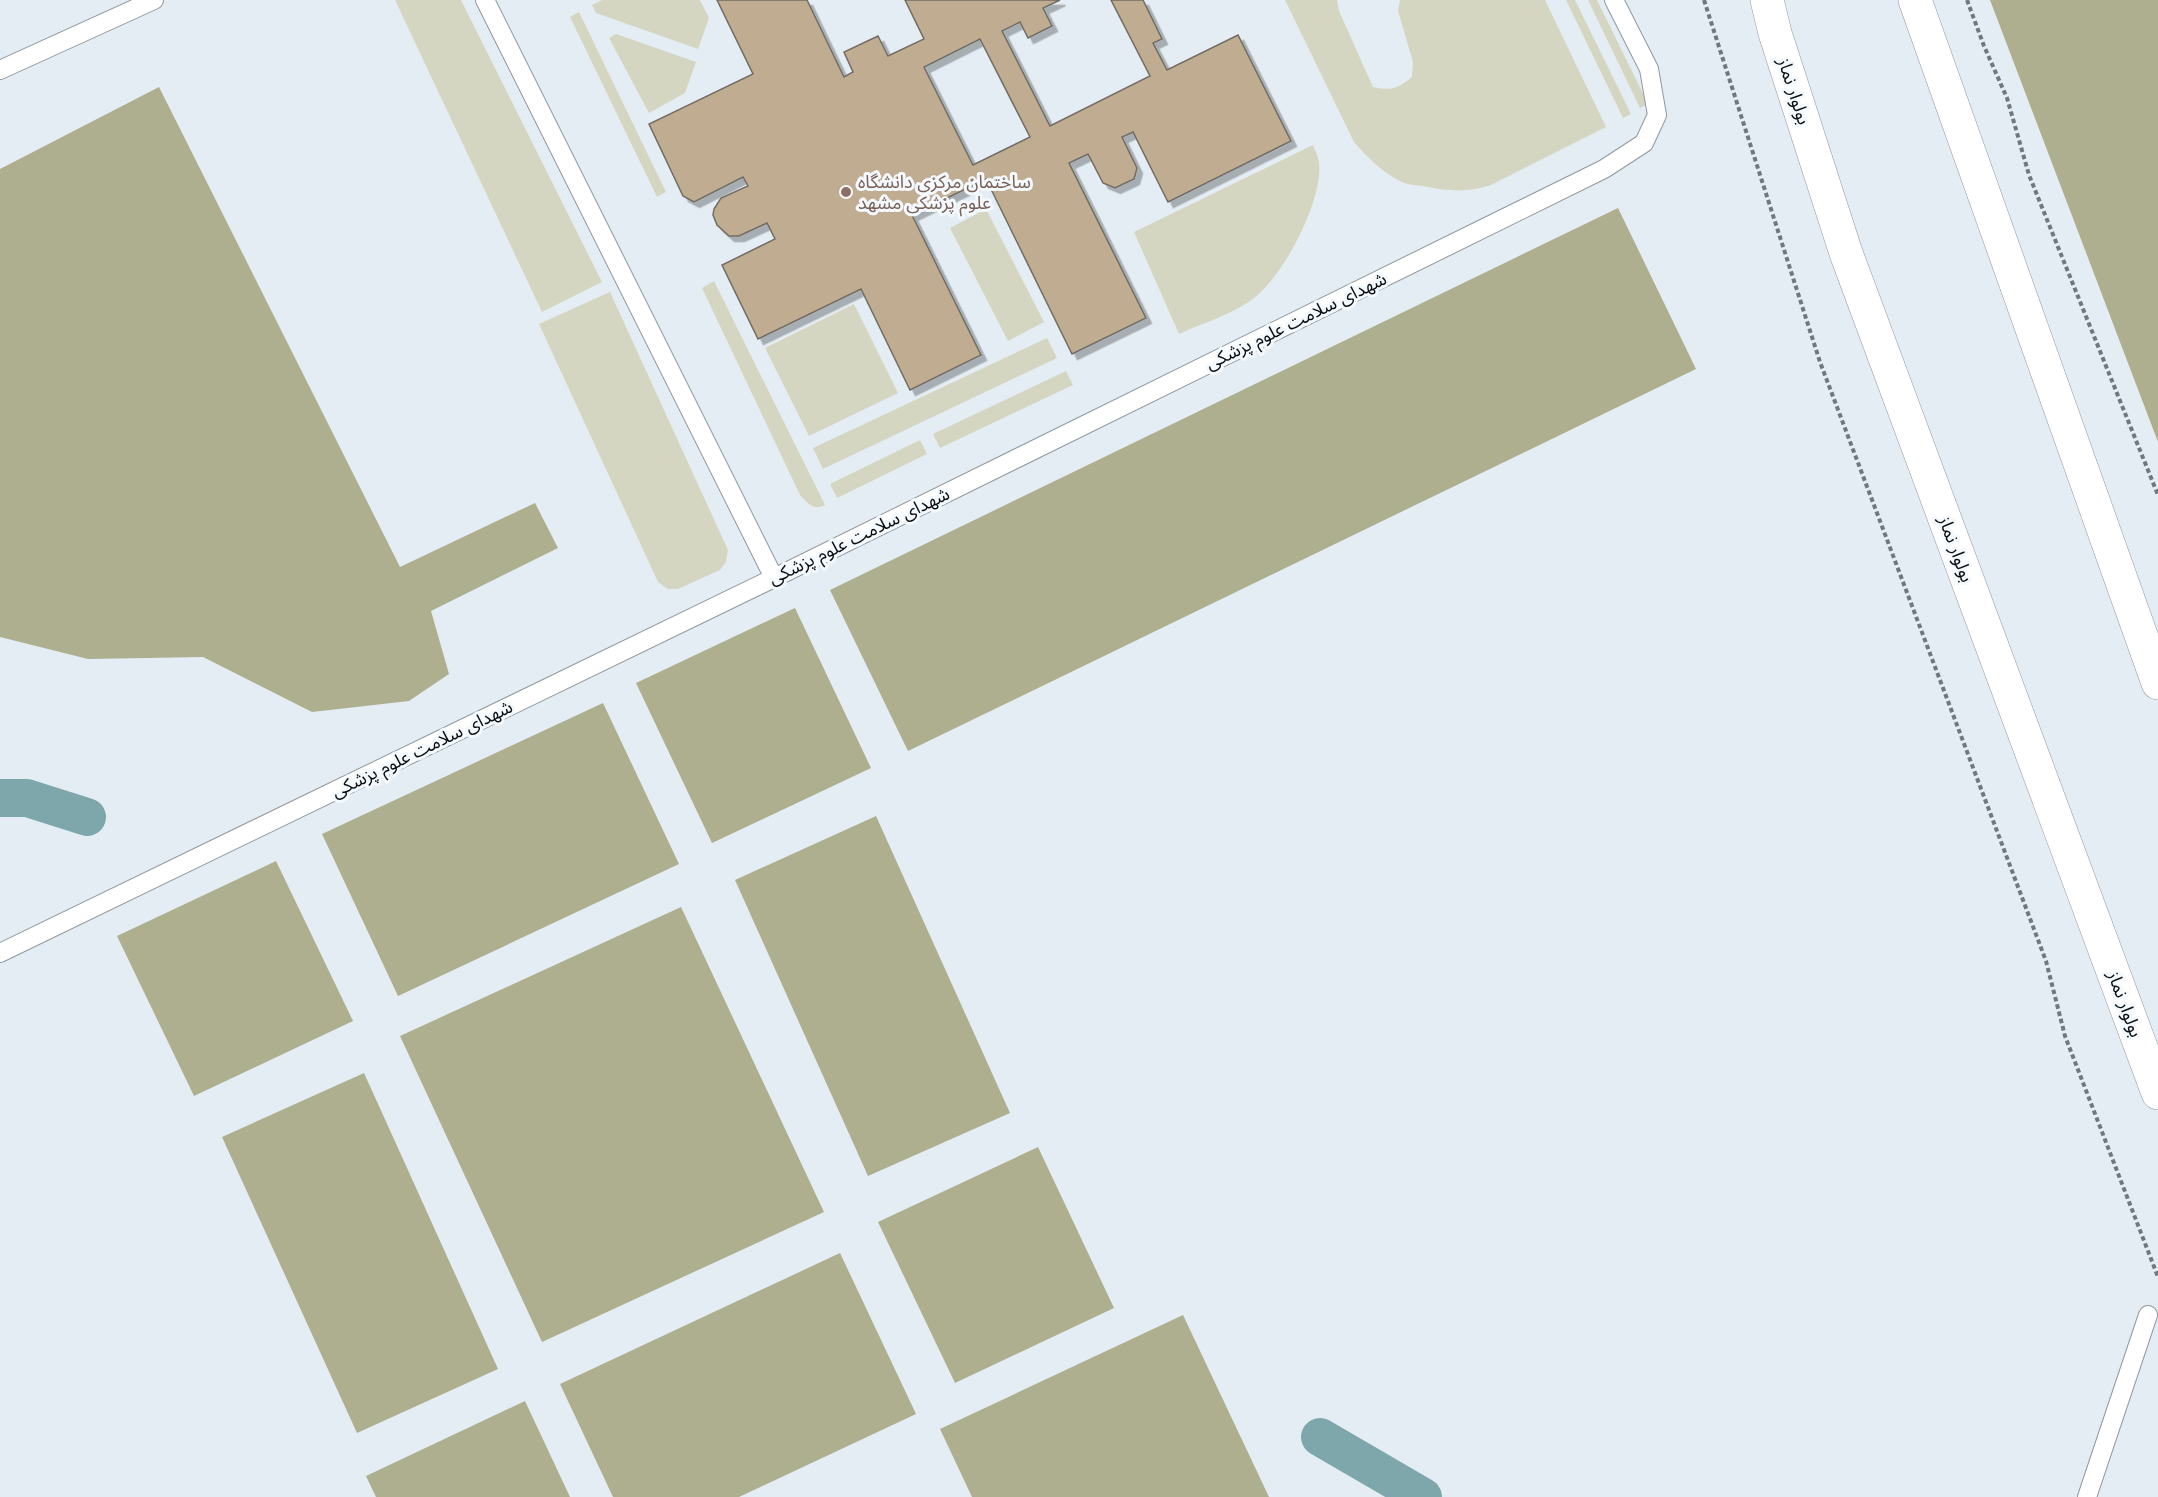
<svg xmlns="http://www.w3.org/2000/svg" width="2158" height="1497" viewBox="0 0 2158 1497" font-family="'Noto Serif','Noto Sans Arabic',serif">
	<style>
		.green { fill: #d5d6c1 }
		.forest { fill: #adaf8f }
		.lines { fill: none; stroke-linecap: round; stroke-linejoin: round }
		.canal { stroke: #7ea7ac; stroke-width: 38 }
		.building { fill: #c0ac91; stroke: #716c64; stroke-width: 1.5; fill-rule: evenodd; filter: url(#shadow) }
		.service-casing { stroke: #90989e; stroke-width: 20 }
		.secondary-casing { stroke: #90989e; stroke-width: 34 }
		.path { stroke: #72777c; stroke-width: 4; stroke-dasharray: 4.5 3; stroke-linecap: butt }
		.service { stroke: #fff; stroke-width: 18 }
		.secondary { stroke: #fff; stroke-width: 33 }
		.education-dot { fill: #8d6e63; stroke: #f4f9fe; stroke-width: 2 }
		.labels { text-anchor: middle; stroke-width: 6; stroke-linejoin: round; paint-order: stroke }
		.street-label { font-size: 18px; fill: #0b0e10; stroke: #f4f9fe }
		.education-label { font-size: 18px; fill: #785e54; stroke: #f4f9fe; text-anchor: start }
	</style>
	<defs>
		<filter id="shadow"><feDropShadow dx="5.5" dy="5.5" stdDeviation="0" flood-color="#0004"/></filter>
	</defs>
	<rect width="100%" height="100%" fill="#e4edf4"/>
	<!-- green -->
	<path class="green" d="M395,0H461L602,282L542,312Z
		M602,0H700L709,18L698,49L596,13L592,5Z
		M1285,0H1337L1339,11L1373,87C1392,91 1397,89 1412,77L1413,62L1398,11L1400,0H1545L1606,127L1491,185C1467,193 1447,191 1423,186C1417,185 1410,185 1404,183C1385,175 1368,158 1354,142Z
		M1566,0H1575L1631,114L1623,118Z
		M1588,0H1597L1648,104L1640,108Z
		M579,12L666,192L657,197L570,17Z
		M616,34L696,62L685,93L649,113L609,38Z
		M1313,145C1315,150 1318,157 1319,162C1324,201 1280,284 1247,303C1226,316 1201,324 1179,334L1134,232Z
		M986,209L1044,322L1008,341L950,228Z
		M714,281L825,505C814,511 808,504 800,495L702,288Z
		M610,292L728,550L726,562L720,570L678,589H668L658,582L539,324Z
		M854,304L898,393L809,436L765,348Z
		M1047,338L1057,358L823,469L813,448Z
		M1066,371L1073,385L940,448L933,434Z
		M920,440L927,454L837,498L830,484Z"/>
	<!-- forest -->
	<path class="forest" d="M1990,0H2158V442Z
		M159,87L400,567L535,503L558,548L431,611L449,674L409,701L312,712L203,657L88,659L0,637V169Z
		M1618,208L1696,369L908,751L830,590Z
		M795,608L871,768L712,843L636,683Z
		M603,703L679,864L398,996L322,834Z
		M876,816L1010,1113L868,1176L735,880Z
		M276,861L353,1021L194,1096L117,936Z
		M681,907L824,1212L542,1342L400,1036Z
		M364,1073L498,1369L357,1433L222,1137Z
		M1038,1147L1114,1308L955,1383L878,1222Z
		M840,1253L916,1414L739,1497H613L560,1384Z
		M1183,1315L1269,1497H972L940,1429Z
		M525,1401L570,1497H376L366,1476Z"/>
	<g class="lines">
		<!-- canal -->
		<path class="canal" d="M0,798H27L87,817
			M1320,1437L1423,1497"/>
	</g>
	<!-- building -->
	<path class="building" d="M717,0H807L844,77L853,72L844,52L878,36L888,56L924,39L905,0H1060L1043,8L1052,26L1028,38L1020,22L1002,31L1050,126L1150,76L1111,0H1143L1162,39L1153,43L1167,70L1238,35L1291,141L1168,202L1133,132L1122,137L1137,168L1134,179L1115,188L1103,183L1088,154L1069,163L1146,318L1072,354L986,179L912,215L981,355L910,390L861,289L758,339L722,265L775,239L767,223L739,236H729L717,225L713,215L714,209L721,198L748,186L743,177L694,202L683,196L649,124L753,74ZM980,39L1030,137L973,165L924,67Z"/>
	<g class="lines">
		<!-- service casing -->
		<g class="service-casing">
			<path id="service" d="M485,0L774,578
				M0,70L154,0
				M0,953L774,578L1604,169L1644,143L1657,115L1649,69L1614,0
				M2087,1497L2148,1315"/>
		</g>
		<!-- secondary casing -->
		<g class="secondary-casing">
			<path id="secondary" d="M1767,0L1775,33L1846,253L2158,1093
				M1915,0L2158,683"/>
		</g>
		<!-- path -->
		<path class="path" d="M1704,0L1820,362L2046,961L2065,1036L2158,1277
			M1967,0L1984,46L2007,98L2029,175L2158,495"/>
		<!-- service -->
		<use href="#service" class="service"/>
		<!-- secondary -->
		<use href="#secondary" class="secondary"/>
	</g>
	<!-- markers -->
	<circle class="education-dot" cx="846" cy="192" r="6"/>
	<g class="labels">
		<!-- street labels -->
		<g class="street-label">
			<text transform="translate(1794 91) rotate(72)" y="6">بولوار نماز</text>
			<text transform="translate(1296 321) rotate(-26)" y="6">شهدای سلامت علوم پزشکی</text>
			<text transform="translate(859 536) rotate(-26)" y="6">شهدای سلامت علوم پزشکی</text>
			<text transform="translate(1956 549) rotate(70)" y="6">بولوار نماز</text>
			<text transform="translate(422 749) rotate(-26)" y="6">شهدای سلامت علوم پزشکی</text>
			<text transform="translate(2125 1004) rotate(70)" y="6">بولوار نماز</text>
		</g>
		<!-- education labels -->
		<g class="education-label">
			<text x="858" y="188">ساختمان مرکزی دانشگاه<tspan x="858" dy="21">علوم پزشکی مشهد</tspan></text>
		</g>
	</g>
</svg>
